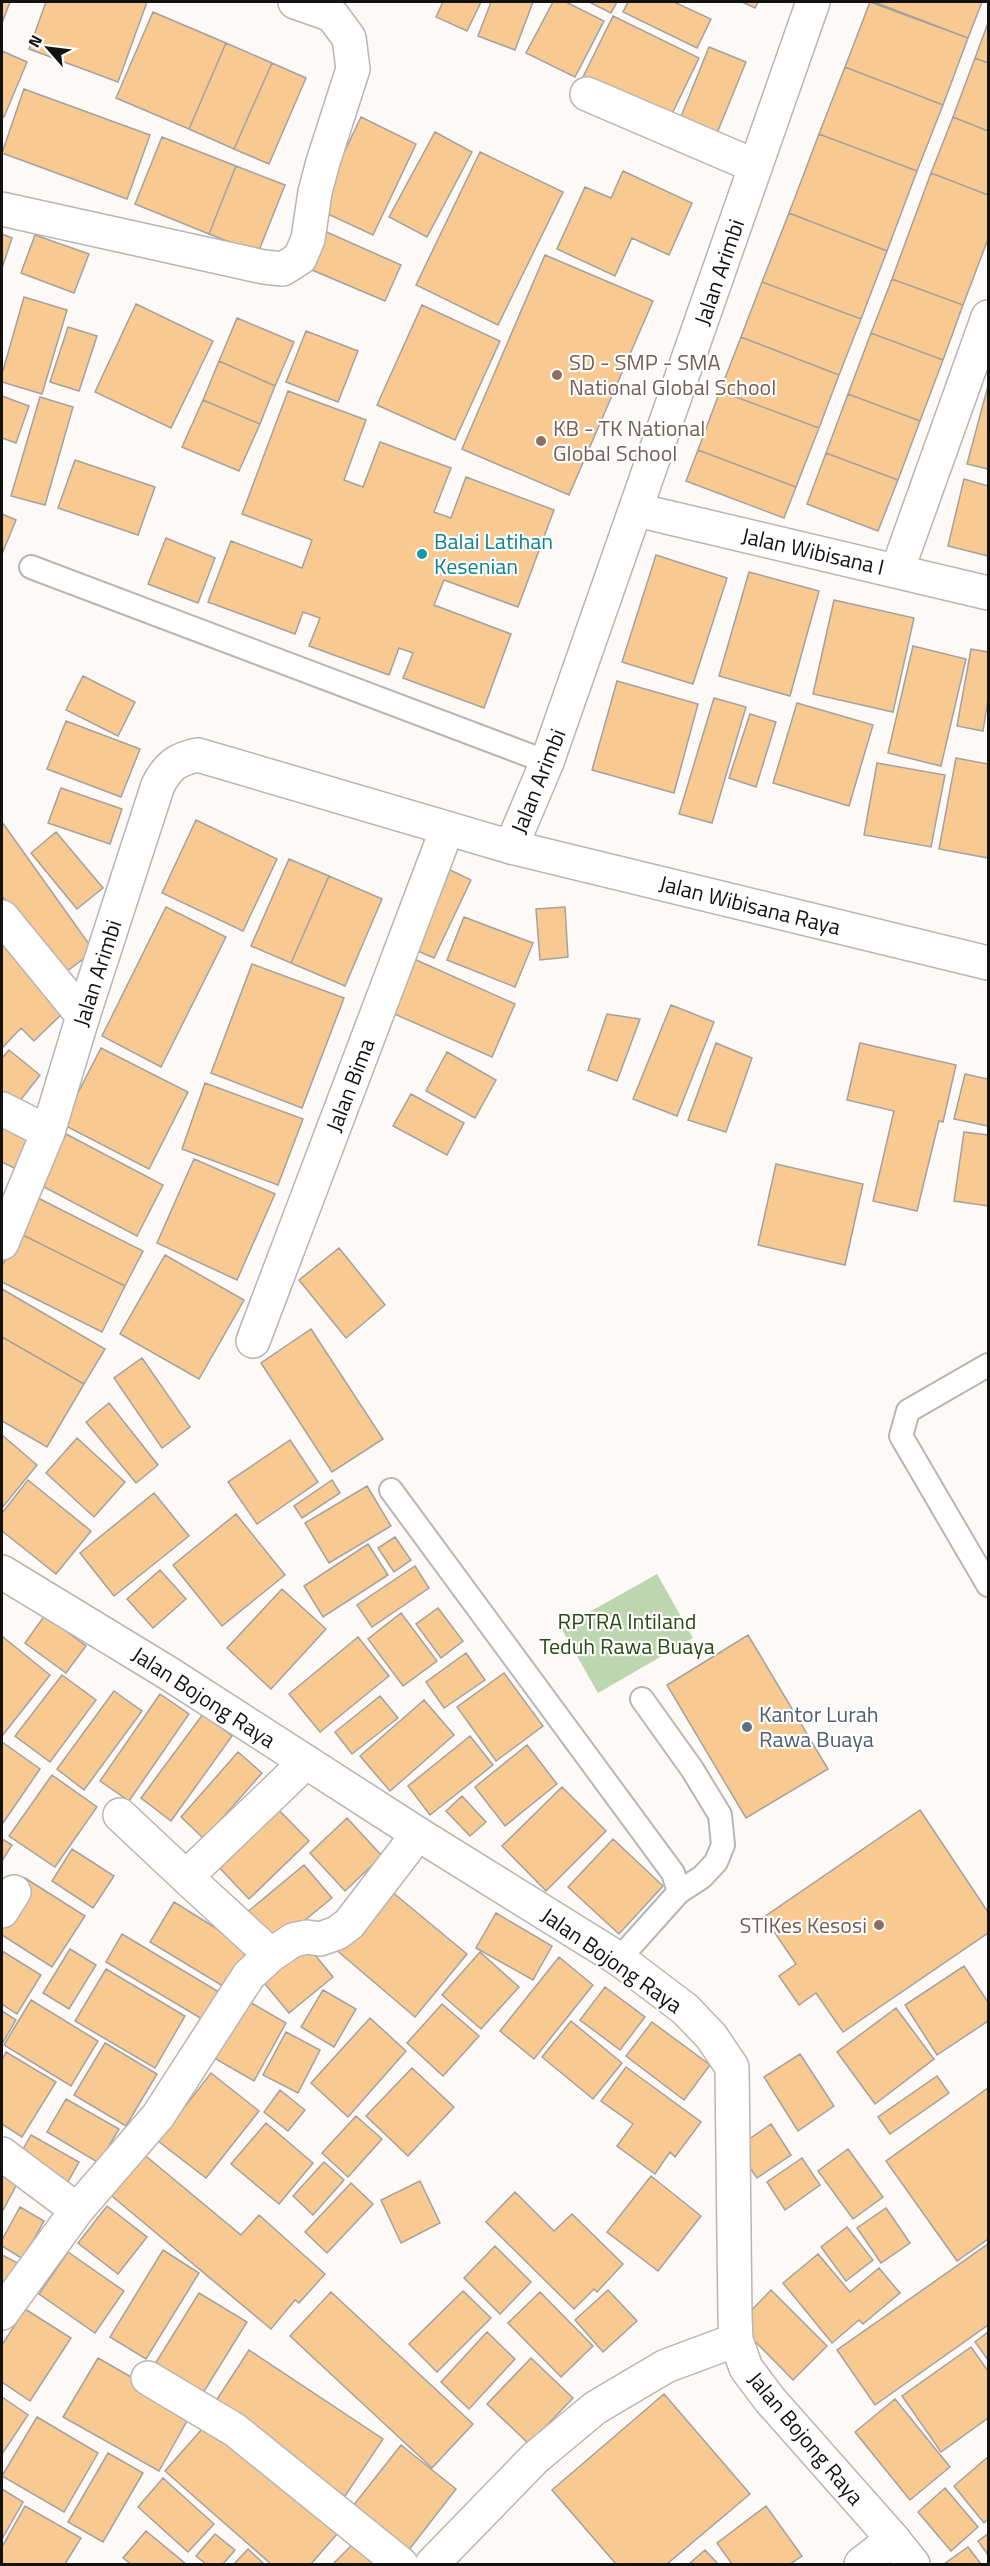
<svg xmlns="http://www.w3.org/2000/svg" width="990" height="2566" viewBox="0 0 990 2566" font-family="'Titillium Web',sans-serif">
	<style>
		.green { fill: #bcd6b0 }
		.building { fill: #f8c990; stroke: #a4a29f; stroke-width: 1.5 }
		.lines { fill: none; stroke-linecap: round; stroke-linejoin: round }
		.lane-casing { stroke: #b8b5b3; stroke-width: 26 }
		.street-casing { stroke: #b8b5b3; stroke-width: 36 }
		.secondary-casing { stroke: #b8b5b3; stroke-width: 36 }
		.lane { stroke: #fff; stroke-width: 22 }
		.street { stroke: #fff; stroke-width: 33 }
		.secondary { stroke: #fff; stroke-width: 33 }
		.education-dot { fill: #8d6e63; stroke: #fff; stroke-width: 2 }
		.culture-dot { fill: #0f9aa8; stroke: #fff; stroke-width: 2 }
		.service-dot { fill: #5c6f8a; stroke: #fff; stroke-width: 2 }
		.labels { text-anchor: middle; stroke-width: 4.5; stroke-linejoin: round; paint-order: stroke }
		.street-label { font-size: 22px; fill: #121211; stroke: #fff }
		.education-label { font-size: 22px; fill: #785e54; stroke: #fff; text-anchor: start }
		.culture-label { font-size: 22px; fill: #0d838f; stroke: #fff; text-anchor: start }
		.park-label { font-size: 22px; fill: #274b10; stroke: #fff }
		.service-label { font-size: 22px; fill: #4e5e75; stroke: #fff; text-anchor: start }
	</style>
	<rect width="100%" height="100%" fill="#fcf9f6"/>
	<!-- green -->
	<path class="green" d="M657,1574L693,1638L598,1693L561,1628Z"/>
	<!-- building -->
	<path class="building" d="M2,2H10L2,23Z
		M46,2H147L118,82L29,49Z
		M443,2H481L467,31L436,17Z
		M491,2H533L515,50L478,36Z
		M553,2H566L604,21L575,77L526,53Z
		M589,2H617L611,13Z
		M628,2H674L711,19L697,48L623,12Z
		M742,2H758L755,8Z
		M870,2L968,38L943,105L845,67Z
		M874,2H982L968,38Z
		M153,12L226,43L189,129L116,98Z
		M613,16L699,58L669,120L582,79Z
		M988,23V63L975,58Z
		M226,43L272,63L234,149L189,129Z
		M709,47L746,62L713,143L676,129Z
		M2,51L27,62L4,117L2,116Z
		M975,58L988,63V131L953,117Z
		M272,63L306,78L269,164L234,149Z
		M845,67L943,105L917,171L819,134Z
		M24,89L150,135L127,199L2,153Z
		M361,117L416,144L373,235L317,209Z
		M953,117L988,131V195L931,173Z
		M435,132L472,152L427,237L389,217Z
		M819,134L917,171L887,251L789,213Z
		M162,137L236,166L209,234L135,204Z
		M480,152L563,192L498,325L416,285Z
		M236,166L285,185L258,253L209,234Z
		M623,171L692,203L669,255L632,238L615,276L557,249L585,187L611,198Z
		M931,173L988,195V239L963,305L892,279Z
		M789,213L887,251L861,319L762,282Z
		M322,230L401,265L385,301L305,267Z
		M2,234L12,238L2,268Z
		M35,235L89,254L74,293L21,273Z
		M545,255L653,301L569,495L462,449Z
		M892,279L963,305L943,360L871,333Z
		M762,282L861,319L839,375L741,337Z
		M24,297L67,310L42,394L2,382V374Z
		M136,304L213,341L171,428L95,392Z
		M422,305L500,341L455,440L377,405Z
		M237,318L294,342L275,386L219,361Z
		M68,327L97,336L79,391L50,382Z
		M306,331L358,351L338,402L286,382Z
		M871,333L943,360L920,421L848,394Z
		M741,337L839,375L819,428L720,391Z
		M219,361L275,386L260,424L203,400Z
		M988,386V469L967,464Z
		M288,391L366,420L344,480L363,487L380,442L451,468L434,512L451,518L466,477L554,510L518,607L444,580L434,605L511,634L484,708L403,678L413,653L399,648L389,675L309,646L320,618L303,612L295,634L208,602L231,541L302,568L312,540L242,514Z
		M720,391L819,428L796,487L698,450Z
		M848,394L920,421L898,480L826,453Z
		M2,396L29,406L16,443L2,438Z
		M40,397L73,407L45,505L11,496Z
		M203,400L260,424L239,471L182,447Z
		M698,450L796,487L784,518L686,481Z
		M826,453L898,480L878,531L807,504Z
		M75,460L155,487L138,535L58,508Z
		M964,479L988,486V556L948,546Z
		M2,514L16,520L2,554Z
		M166,538L215,558L198,603L148,584Z
		M656,555L727,578L693,684L622,662Z
		M749,572L819,591L790,696L719,676Z
		M834,600L914,618L893,712L813,694Z
		M913,646L966,659L941,766L888,753Z
		M971,649L988,652V699L983,731L957,726Z
		M83,676L135,702L118,736L66,710Z
		M617,681L698,704L674,793L592,770Z
		M714,698L746,707L712,823L679,814Z
		M797,703L873,725L849,806L773,783Z
		M750,714L776,722L756,787L729,778Z
		M66,721L140,749L121,797L47,769Z
		M956,758L988,764V858L939,849Z
		M877,763L945,775L931,847L864,835Z
		M61,788L122,809L110,844L48,823Z
		M196,820L277,859L243,931L162,893Z
		M2,822L94,951L59,977L2,896Z
		M56,832L103,888L77,909L31,853Z
		M289,859L329,876L291,963L251,946Z
		M442,866L471,880L434,958L406,946Z
		M329,876L382,899L345,986L291,963Z
		M166,907L226,937L161,1067L102,1036Z
		M565,907L568,957L540,960L536,909Z
		M464,917L533,943L515,987L447,960Z
		M2,936L70,1006L34,1041L21,1028L2,1048Z
		M414,959L515,1004L492,1057L390,1012Z
		M252,964L344,998L302,1108L211,1073Z
		M671,1005L714,1022L677,1116L633,1099Z
		M607,1014L640,1019L617,1081L588,1070Z
		M716,1043L752,1058L726,1132L688,1120Z
		M860,1043L956,1065L943,1122L939,1121L917,1211L873,1201L894,1111L847,1100Z
		M101,1048L188,1092L149,1169L62,1124Z
		M9,1050L40,1075L16,1106L2,1094V1058Z
		M447,1052L496,1080L475,1118L426,1091Z
		M965,1074L988,1079V1126L954,1119Z
		M205,1083L303,1119L278,1185L182,1149Z
		M411,1094L464,1123L447,1155L393,1126Z
		M2,1119L33,1135L16,1169L2,1162Z
		M964,1132L988,1135V1206L954,1201Z
		M66,1134L163,1185L137,1236L40,1185Z
		M194,1159L275,1194L237,1280L157,1243Z
		M776,1164L863,1184L845,1265L758,1245Z
		M36,1197L143,1251L125,1286L19,1233Z
		M19,1233L125,1286L102,1332L2,1282V1266Z
		M339,1248L385,1305L346,1338L299,1280Z
		M165,1255L244,1300L199,1379L120,1334Z
		M2,1289L105,1349L84,1384L2,1337Z
		M311,1329L383,1439L332,1472L261,1363Z
		M2,1337L84,1384L47,1447L2,1421Z
		M142,1358L190,1427L162,1448L114,1378Z
		M109,1403L158,1465L136,1483L86,1422Z
		M2,1435L37,1465L2,1508Z
		M77,1438L125,1482L94,1517L46,1473Z
		M290,1440L318,1482L257,1524L228,1482Z
		M28,1480L91,1531L56,1574L2,1531V1513Z
		M332,1480L340,1493L302,1518L294,1506Z
		M367,1486L391,1526L329,1563L305,1523Z
		M154,1493L189,1536L114,1596L80,1553Z
		M236,1514L285,1575L222,1626L173,1565Z
		M395,1537L411,1560L394,1572L378,1548Z
		M368,1544L388,1575L323,1617L304,1586Z
		M415,1566L429,1588L372,1627L357,1605Z
		M160,1570L186,1599L153,1628L127,1599Z
		M282,1589L326,1629L271,1689L227,1648Z
		M438,1608L463,1641L441,1658L416,1624Z
		M401,1613L437,1661L403,1686L368,1639Z
		M45,1615L86,1646L66,1673L25,1643Z
		M748,1635L828,1769L746,1818L667,1685Z
		M3,1637L50,1675L2,1736V1638Z
		M358,1637L389,1676L320,1732L289,1694Z
		M466,1653L485,1680L444,1708L426,1682Z
		M504,1673L543,1726L496,1761L457,1707Z
		M62,1675L96,1700L50,1762L15,1736Z
		M114,1691L142,1711L84,1790L57,1769Z
		M160,1694L189,1714L129,1801L100,1781Z
		M380,1696L398,1718L352,1754L335,1732Z
		M424,1700L454,1735L390,1791L360,1756Z
		M203,1714L232,1736L171,1821L141,1798Z
		M470,1736L493,1765L430,1815L408,1786Z
		M2,1742L40,1769L3,1823L2,1822Z
		M527,1745L557,1784L505,1826L475,1787Z
		M238,1752L262,1773L204,1839L181,1817Z
		M52,1775L97,1807L55,1867L9,1836Z
		M562,1787L606,1831L546,1891L502,1846Z
		M462,1796L486,1822L470,1836L446,1811Z
		M274,1805L309,1841L249,1899L214,1862Z
		M920,1810L988,1912V1933L843,2032L816,1993L799,2005L779,1976L796,1964L764,1917Z
		M347,1818L382,1856L345,1891L310,1853Z
		M2,1839L12,1845L2,1861Z
		M613,1839L663,1886L619,1934L568,1887Z
		M72,1849L114,1876L93,1908L52,1881Z
		M304,1865L332,1898L272,1947L245,1914Z
		M25,1878L85,1916L52,1967L2,1935V1916Z
		M385,1886L467,1954L415,2017L334,1948Z
		M174,1902L251,1950L226,1988L150,1942Z
		M496,1913L552,1946L533,1980L476,1948Z
		M122,1934L219,1992L202,2019L106,1962Z
		M305,1943L333,1977L289,2013L261,1979Z
		M70,1949L96,1965L69,2009L43,1993Z
		M2,1951L41,1975L17,2014L2,2004Z
		M480,1952L519,1987L481,2029L442,1995Z
		M559,1957L593,1985L534,2059L500,2031Z
		M964,1966L988,2002V2021L937,2055L905,2005Z
		M106,1969L185,2016L155,2068L75,2021Z
		M605,1987L645,2017L620,2050L580,2020Z
		M323,1990L356,2009L334,2047L301,2027Z
		M243,1998L286,2023L254,2081L209,2055Z
		M31,2000L98,2041L71,2086L4,2045Z
		M442,2004L479,2036L443,2076L407,2043Z
		M896,2008L934,2059L875,2104L837,2052Z
		M2,2011L16,2020L2,2044Z
		M370,2018L406,2051L348,2117L311,2083Z
		M571,2021L622,2063L593,2099L542,2057Z
		M652,2022L710,2065L684,2100L626,2056Z
		M286,2032L320,2050L298,2093L263,2075Z
		M105,2043L157,2074L126,2126L74,2095Z
		M6,2052L56,2082L22,2137L2,2124V2060Z
		M800,2054L834,2106L798,2131L764,2077Z
		M626,2067L701,2122L675,2157L670,2152L655,2174L617,2146L633,2124L601,2101Z
		M412,2068L454,2107L408,2156L366,2116Z
		M211,2073L259,2111L206,2178L158,2141Z
		M937,2076L949,2093L890,2134L878,2117Z
		M988,2088V2239L957,2261L886,2161Z
		M280,2090L305,2110L288,2131L264,2112Z
		M66,2099L119,2129L99,2163L47,2132Z
		M356,2116L382,2139L348,2177L322,2153Z
		M266,2123L313,2163L279,2204L231,2164Z
		M771,2124L791,2155L757,2178L736,2148Z
		M31,2135L79,2162L64,2189L16,2162Z
		M848,2149L883,2197L853,2219L818,2171Z
		M141,2152L241,2235L259,2215L325,2274L299,2303L295,2300L271,2329L107,2192Z
		M802,2158L820,2185L785,2210L767,2182Z
		M324,2162L344,2180L313,2215L293,2196Z
		M2,2173L18,2182L2,2212Z
		M651,2176L701,2216L658,2271L607,2232Z
		M420,2181L440,2223L401,2243L381,2200Z
		M351,2183L373,2204L327,2253L305,2232Z
		M515,2192L554,2231L572,2214L623,2264L597,2292L594,2289L574,2309L486,2222Z
		M107,2206L147,2237L118,2274L78,2243Z
		M20,2207L44,2221L23,2259L2,2246V2240Z
		M886,2208L910,2243L881,2263L857,2228Z
		M847,2227L873,2260L846,2281L821,2247Z
		M988,2244V2325L875,2405L837,2350Z
		M495,2246L531,2282L500,2314L464,2278Z
		M163,2250L199,2273L146,2359L110,2337Z
		M68,2252L124,2291L95,2333L39,2294Z
		M818,2254L850,2292L879,2268L900,2293L863,2324L859,2320L832,2343L783,2283Z
		M2,2255L25,2267L2,2291Z
		M608,2290L637,2321L603,2352L575,2320Z
		M771,2290L827,2346L793,2380L738,2324Z
		M463,2291L491,2318L437,2372L409,2344Z
		M331,2292L473,2424L432,2468L290,2336Z
		M540,2292L593,2346L561,2377L508,2323Z
		M199,2293L247,2322L203,2393L155,2364Z
		M25,2309L71,2338L30,2401L2,2382V2345Z
		M487,2332L515,2359L469,2409L441,2382Z
		M988,2332V2360L975,2342Z
		M971,2347L988,2371V2418L941,2452L902,2396Z
		M249,2350L383,2439L345,2496L212,2407Z
		M98,2358L192,2412L159,2471L63,2417Z
		M531,2358L573,2398L529,2444L487,2404Z
		M664,2394L750,2494L667,2564H616L552,2490Z
		M2,2397L28,2415L2,2454Z
		M895,2399L950,2467L910,2500L855,2432Z
		M37,2417L98,2453L64,2512L2,2476Z
		M209,2421L337,2534L311,2564H271L165,2471Z
		M401,2445L456,2489L405,2555L349,2511Z
		M108,2453L143,2473L103,2542L68,2522Z
		M988,2457V2519L984,2523L954,2486Z
		M163,2478L214,2524L188,2552L138,2507Z
		M945,2488L978,2527L951,2551L918,2512Z
		M2,2489L23,2502L2,2539Z
		M25,2506L81,2538L65,2564H2V2547Z
		M766,2506L802,2556L790,2564H732L717,2543Z
		M146,2531L186,2564H131L123,2558Z
		M215,2534L235,2550L223,2564H206L196,2556Z
		M988,2534V2555L978,2541Z
		M356,2541L379,2564H333Z
		M968,2547L981,2564H944Z
		M248,2549L264,2564H234Z
		M705,2550L718,2564H689Z"/>
	<g class="lines">
		<!-- lane casing -->
		<g class="lane-casing">
			<path id="lane" d="M31,567L547,762
				M988,1365L908,1411L901,1436L988,1585
				M391,1490L673,1873L679,1892L619,1959
				M642,1699L692,1769L720,1815L723,1845L716,1862L702,1877L679,1892"/>
		</g>
		<!-- street casing -->
		<g class="street-casing">
			<path id="street" d="M587,94L755,166
				M2,209L264,267L283,269L300,258L308,239L315,192L323,162L353,69L349,38L332,15L295,2
				M637,510L988,593
				M897,571L988,317
				M511,847L988,963
				M2,917L83,1016
				M2,1109L48,1132
				M253,1341L447,829
				M120,1815L186,1877
				M2,1911L14,1892
				M271,1955L186,1877L306,1762
				M2,2154L77,2210
				M2,2313L77,2210L158,2116L249,1975L271,1955L293,1940L307,1937L320,1939L337,1933L349,1924L418,1834
				M148,2378L235,2430L401,2564
				M432,2564L535,2458L595,2408L666,2366L736,2340
				M861,2564L893,2539"/>
		</g>
		<!-- secondary casing -->
		<g class="secondary-casing">
			<path id="secondary" d="M2,1243L48,1132L83,1016L158,785C168,766 177,759 198,755L511,847L547,762L813,2
				M2,1572L168,1673L418,1834L619,1959L685,2009L711,2036L732,2067L735,2317L736,2340L746,2368L770,2400L893,2539L913,2564"/>
		</g>
		<!-- lane -->
		<use href="#lane" class="lane"/>
		<!-- street -->
		<use href="#street" class="street"/>
		<!-- secondary -->
		<use href="#secondary" class="secondary"/>
	</g>
	<!-- markers -->
	<g class="education-dot">
		<circle cx="557" cy="375" r="6"/>
		<circle cx="541" cy="441" r="6"/>
		<circle cx="879" cy="1925" r="6"/>
	</g>
	<circle class="culture-dot" cx="422" cy="554" r="6"/>
	<circle class="service-dot" cx="747" cy="1727" r="6"/>
	<g class="labels">
		<!-- street labels -->
		<g class="street-label">
			<text transform="translate(719 272) rotate(-71)" y="8">Jalan Arimbi</text>
			<text transform="translate(813 551) rotate(13)" y="8">Jalan Wibisana I</text>
			<text transform="translate(538 781) rotate(-68)" y="8">Jalan Arimbi</text>
			<text transform="translate(750 905) rotate(14)" y="8">Jalan Wibisana Raya</text>
			<text transform="translate(97 973) rotate(-72)" y="8">Jalan Arimbi</text>
			<text transform="translate(350 1085) rotate(-69)" y="8">Jalan Bima</text>
			<text transform="translate(204 1697) rotate(33)" y="8">Jalan Bojong Raya</text>
			<text transform="translate(612 1960) rotate(35)" y="8">Jalan Bojong Raya</text>
			<text transform="translate(806 2438) rotate(50)" y="8">Jalan Bojong Raya</text>
		</g>
		<!-- education labels -->
		<g class="education-label">
			<text x="569" y="370">SD - SMP - SMA<tspan x="569" dy="25">National Global School</tspan></text>
			<text x="553" y="436">KB - TK National<tspan x="553" dy="25">Global School</tspan></text>
			<text x="867" y="1933" text-anchor="end">STIKes Kesosi</text>
		</g>
		<!-- culture labels -->
		<g class="culture-label">
			<text x="434" y="549">Balai Latihan<tspan x="434" dy="25">Kesenian</tspan></text>
		</g>
		<!-- park labels -->
		<g class="park-label">
			<text x="627" y="1629">RPTRA Intiland<tspan x="627" dy="25">Teduh Rawa Buaya</tspan></text>
		</g>
		<!-- service labels -->
		<g class="service-label">
			<text x="759" y="1722">Kantor Lurah<tspan x="759" dy="25">Rawa Buaya</tspan></text>
		</g>
	</g>
	<!-- border -->
	<rect width="990" height="2566" fill="none" stroke="#121211" stroke-width="6"/>
	<!-- north arrow -->
	<g transform="translate(48 48) rotate(298)" stroke="#ffffff" stroke-width="4.5" paint-order="stroke">
	<path d="M0-4.5L10 22L0 15L-10 22Z" fill="#121211"/>
	<text y="-9" font-size="16" font-weight="bold" text-anchor="middle" fill="#121211">N</text>
	</g>
</svg>
